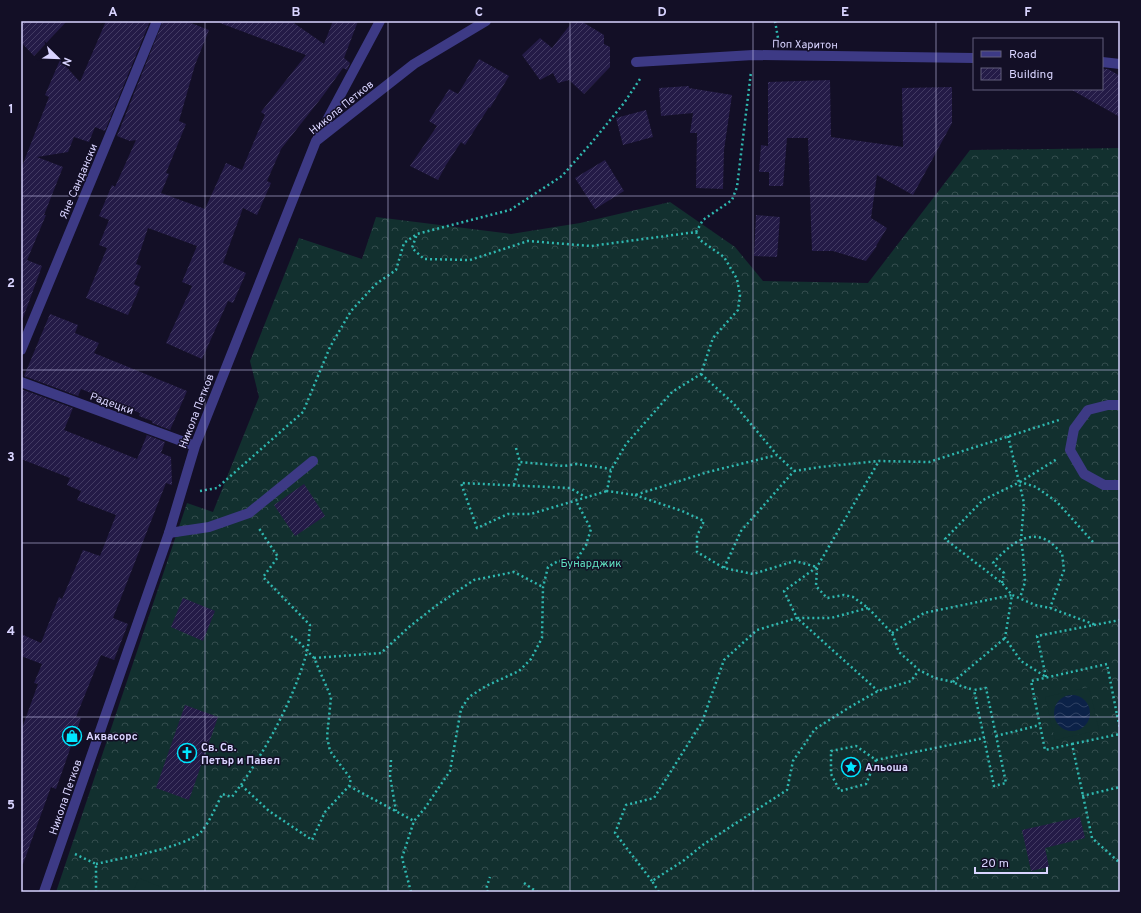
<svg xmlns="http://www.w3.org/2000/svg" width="1141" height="913" viewBox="0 0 1141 913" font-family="Overpass,sans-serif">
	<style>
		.forest { fill: url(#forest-crowns) }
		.garden { fill: #12302f }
		.water { fill: url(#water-waves) }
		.building { fill: url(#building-hatch) }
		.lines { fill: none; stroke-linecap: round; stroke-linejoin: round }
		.path { stroke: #2fb8b0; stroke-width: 2.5; stroke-dasharray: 2 3; stroke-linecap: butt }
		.service { stroke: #3d3a85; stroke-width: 10 }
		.minor { stroke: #3d3a85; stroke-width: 10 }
		.grid { fill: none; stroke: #d9d4ff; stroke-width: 1; stroke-opacity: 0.55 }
		.labels { text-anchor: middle; stroke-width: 3; stroke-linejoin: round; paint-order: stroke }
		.street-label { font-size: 11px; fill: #d9d4ff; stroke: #130f26 }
		.park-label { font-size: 11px; fill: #5fe0c0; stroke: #130f26 }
		.poi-label { font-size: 11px; font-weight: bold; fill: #d9d4ff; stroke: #130f26; text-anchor: start }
		.neatline { fill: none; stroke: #d9d4ff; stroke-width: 1.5 }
		.grid-label { font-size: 13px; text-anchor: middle; font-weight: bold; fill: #d9d4ff }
	</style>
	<defs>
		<pattern id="forest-crowns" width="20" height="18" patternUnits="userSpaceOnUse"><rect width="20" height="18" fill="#12302f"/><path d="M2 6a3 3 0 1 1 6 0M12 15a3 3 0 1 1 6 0" fill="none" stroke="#344d4e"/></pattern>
		<pattern id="water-waves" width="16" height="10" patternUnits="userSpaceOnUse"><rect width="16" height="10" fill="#0c2248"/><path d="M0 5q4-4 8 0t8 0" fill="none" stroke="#2f4163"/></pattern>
		<pattern id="building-hatch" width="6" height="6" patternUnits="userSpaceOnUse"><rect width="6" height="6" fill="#241b47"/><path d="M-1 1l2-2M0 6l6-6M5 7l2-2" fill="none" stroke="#433b63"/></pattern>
	</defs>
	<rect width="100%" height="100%" fill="#130f26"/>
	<!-- forest -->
	<path class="forest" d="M1120,148V892H56L187,503L213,512L259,397L250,361L299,238L362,259L376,217L511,234L580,223L670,202L735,247L763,281L868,283L970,150Z"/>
	<!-- garden -->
	<path class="garden" d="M1089,687L1099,730L1055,740L1045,697Z
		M139,878L173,892H133Z"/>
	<!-- water -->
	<path class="water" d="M1054 713a18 18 0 1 1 36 0a18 18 0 1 1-36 0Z"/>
	<!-- building -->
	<path class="building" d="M21,21H67L34,56L21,42Z
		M106,21H150L105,131L95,127L89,142L74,137L68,152L37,157L63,167L44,215H46L27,260L42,266L23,318H21V169L49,97L45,95L60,60L80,82Z
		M163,21H186L209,30L195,65L179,121L186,124L166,173L169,174L161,193L205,209L226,163L242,170L265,115L261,112L306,55L220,23L221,21H291L324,44L333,21H358L344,58L350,63L347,70L343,68L322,97L281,149L267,181L271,183L257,215L243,208L223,263L246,273L233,303L228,301L202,359L166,343L192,286L182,282L197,246L148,228L136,264L141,266L134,284L140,287L128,315L86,298L107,248L99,245L109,220L99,216L112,185L115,187L136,140L130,141L117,136Z
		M573,21H581L604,35V44L610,47V67L584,94L569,80L558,83L553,73L540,80L522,55L540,38L552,48Z
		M479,59L509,76L490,108L489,107L465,145L461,142L446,165L438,180L410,166L437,126L429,121L449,89L458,94Z
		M1102,69H1108L1120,76V117L1070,89H1102Z
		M830,80L831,137L903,147L902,88L952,87V123L913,195L877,175L871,218L887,228L876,246H877L866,261L833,251H812L808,138H787L783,186H769V172H759L761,145L768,146V82Z
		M689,86V88L732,95L724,150L723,189L696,188L697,133H690L693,113L661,116L659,88Z
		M646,110L653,137L623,145L616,118Z
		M605,160L624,191L595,209L575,178Z
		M756,215L780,217L777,257L754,256Z
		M50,314L78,325L75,333L99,343L94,353L187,391L170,430L152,423V421L139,416L140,413L81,389L78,396L24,376Z
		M21,389L73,408L64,430L137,459L147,435L165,442L161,453L171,457L172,485L166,483L113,618L128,624L114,660L101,655L76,717L81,718L56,789L51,787L23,864H21V731L38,684L34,683L42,664L21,656V634L41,643L59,597L62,599L83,550L100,556L116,515L77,500L81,491L67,485L70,478L21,459Z
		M304,484L325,516L295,536L274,505Z
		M183,598L215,611L203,641L171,627Z
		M185,705L218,717L189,800L156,788Z
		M1080,817L1085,838L1045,848L1049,867L1031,871L1022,830Z"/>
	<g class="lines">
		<!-- path -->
		<path class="path" d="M775,21L778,38
			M640,79L624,103L593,141L562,176L510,210L417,234L412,248L424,259L470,260L528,241L591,246L696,232L703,220L732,200L737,187L751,72
			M696,232L700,240L724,257L737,279L740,295L738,310L713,338L701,374L672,392L626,444L611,470L607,491L635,495L708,472L777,455L794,471L820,467L879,461L929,462L1059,420
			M701,374L734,404L777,455
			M1008,436L1024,503L1021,540L1023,554L1025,582L1020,598
			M516,448L520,462L564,466L577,464L605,468L611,470
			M1020,482L1057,459
			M514,485L520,462
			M200,491L217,488L303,412L330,347L351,311L376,284L396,270L404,243L417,234
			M635,495L682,511L704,521L697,536V552L724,568L753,574L795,561L817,567L816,586L827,598L844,595L853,597L868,608L892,633L899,652L919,670L935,678L953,682L961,686L974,690
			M587,498L570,488L461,483L477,528L508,514H531L607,491
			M1093,542L1057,502L1036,487L1020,482L983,500L945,539L1002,583L1012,595L1035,605L1050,608L1096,625
			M724,568L741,531L794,471
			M1002,583L1004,573L993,563C1007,548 1027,527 1050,542C1054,545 1058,550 1062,553L1064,570L1050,608
			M868,608L831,618H797L878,691
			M892,633L924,613L1012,595L1005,638L1021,661L1046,677
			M314,658L381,653L409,627L437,605L474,580L514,572L543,587
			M1046,677L1037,636L1120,620
			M953,682L1005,638
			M1117,715L1120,728
			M1120,715H1117L1107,664L1031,681L1045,750L1072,744L1092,838L1120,863
			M996,736L1040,725
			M1072,744L1120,734
			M391,760L390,776L396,811
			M876,760L866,784L840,791L831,774V751L856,746L876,760L984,738L974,690L986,688L1006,783L994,786L984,738
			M241,785C269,744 293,700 307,652C309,643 309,634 310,625L263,577L278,557L258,527
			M349,786L414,821
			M1082,796L1120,787
			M75,854L96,864V892
			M96,864C121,858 184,848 201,832C209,823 217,805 222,794L232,797L241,785L269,811L312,840L325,812L349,786L351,779L330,751L327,737L331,697L314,658L298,641L289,635
			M652,881L615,833L626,805L654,798L702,722L724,660L757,630L797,618L784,591L817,567L879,461
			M524,883L537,892
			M411,892L402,858L414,821L425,808L450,771L461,709L469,697L486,686L519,671L531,659L542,638L543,587L548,567L558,561L575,562L586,545L591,529L576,501
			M488,892L486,889L490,877
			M659,892L652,881L683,861L704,844L787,790L793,761L815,729L850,707L878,691L911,681L919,670"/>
		<!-- service -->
		<path class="service" d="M1120,405H1108L1088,410L1074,429L1070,450L1084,474L1104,485H1120
			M169,533L209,527L249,513L313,461"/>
		<!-- minor -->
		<path class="minor" d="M636,62L753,55L974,58
			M1102,62L1120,64
			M318,137L380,21
			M21,350L157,21
			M21,382L195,446
			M44,892L169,533L195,446L316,141L414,64L486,21"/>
	</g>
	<!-- grid -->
	<path class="grid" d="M205,21V892M388,21V892M570,21V892M753,21V892M936,21V892M21,196H1120M21,370H1120M21,543H1120M21,717H1120"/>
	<!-- icons -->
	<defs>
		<g id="shop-ring" transform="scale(1)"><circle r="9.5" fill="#130f26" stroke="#00e5ff" stroke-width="1.5"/><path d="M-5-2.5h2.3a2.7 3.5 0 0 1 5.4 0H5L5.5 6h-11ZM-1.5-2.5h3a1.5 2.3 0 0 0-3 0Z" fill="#00e5ff"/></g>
		<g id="church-ring" transform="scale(1)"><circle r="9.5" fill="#130f26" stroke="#00e5ff" stroke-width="1.5"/><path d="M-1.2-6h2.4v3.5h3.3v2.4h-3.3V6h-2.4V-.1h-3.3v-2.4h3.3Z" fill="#00e5ff"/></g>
		<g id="sight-ring" transform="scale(1)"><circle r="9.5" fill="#130f26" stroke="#00e5ff" stroke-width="1.5"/><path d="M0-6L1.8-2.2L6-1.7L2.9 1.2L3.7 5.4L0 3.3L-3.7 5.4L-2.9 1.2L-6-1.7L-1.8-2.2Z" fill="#00e5ff"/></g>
	</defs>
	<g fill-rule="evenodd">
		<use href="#shop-ring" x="72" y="736"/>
		<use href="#church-ring" x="187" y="753"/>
		<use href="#sight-ring" x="851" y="767"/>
	</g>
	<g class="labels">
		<!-- street labels -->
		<g class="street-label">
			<text transform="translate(805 44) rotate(1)" y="4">Поп Харитон</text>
			<text transform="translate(341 107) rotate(-39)" y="4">Никола Петков</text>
			<text transform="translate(78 181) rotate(-67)" y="4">Яне Сандански</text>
			<text transform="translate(112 403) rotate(20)" y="4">Радецки</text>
			<text transform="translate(196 411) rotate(-69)" y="4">Никола Петков</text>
			<text transform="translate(65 797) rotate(-71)" y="4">Никола Петков</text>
		</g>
		<!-- park labels -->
		<g class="park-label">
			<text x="591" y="567">Бунарджик</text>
		</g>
		<!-- poi labels -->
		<g class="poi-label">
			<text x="86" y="740">Аквасорс</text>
			<text x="201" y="751">Св. Св.<tspan x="201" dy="13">Петър и Павел</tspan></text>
			<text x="865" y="771">Альоша</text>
		</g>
	</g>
	<!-- border -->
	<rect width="1141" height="913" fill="none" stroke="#130f26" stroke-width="44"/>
	<!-- legend -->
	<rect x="973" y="38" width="130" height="52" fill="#130f26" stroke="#625e7d"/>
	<rect x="981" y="51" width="20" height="6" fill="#3d3a85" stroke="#625e7d"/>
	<text x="1009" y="58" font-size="12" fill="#d9d4ff">Road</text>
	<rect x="981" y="68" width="20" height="12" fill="url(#building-hatch)" stroke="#625e7d"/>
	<text x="1009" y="78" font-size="12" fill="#d9d4ff">Building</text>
	<!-- north arrow -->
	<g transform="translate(58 58) rotate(113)" stroke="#130f26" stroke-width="3" paint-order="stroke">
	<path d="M0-3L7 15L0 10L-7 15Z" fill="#d9d4ff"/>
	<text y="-6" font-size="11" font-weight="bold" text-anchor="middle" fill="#d9d4ff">N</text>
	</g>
	<!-- scale -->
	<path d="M975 867v6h72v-6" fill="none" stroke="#d9d4ff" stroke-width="2"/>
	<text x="981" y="867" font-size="12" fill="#d9d4ff" stroke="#130f26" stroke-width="3" paint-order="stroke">20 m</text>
	<rect x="22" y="22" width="1097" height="869" class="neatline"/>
	<g class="grid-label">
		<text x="113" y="16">A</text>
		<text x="296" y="16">B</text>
		<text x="479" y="16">C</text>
		<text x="662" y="16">D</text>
		<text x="845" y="16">E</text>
		<text x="1028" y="16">F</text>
		<text x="11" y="113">1</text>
		<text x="11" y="287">2</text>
		<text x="11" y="461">3</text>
		<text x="11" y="635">4</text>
		<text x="11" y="809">5</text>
	</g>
</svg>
